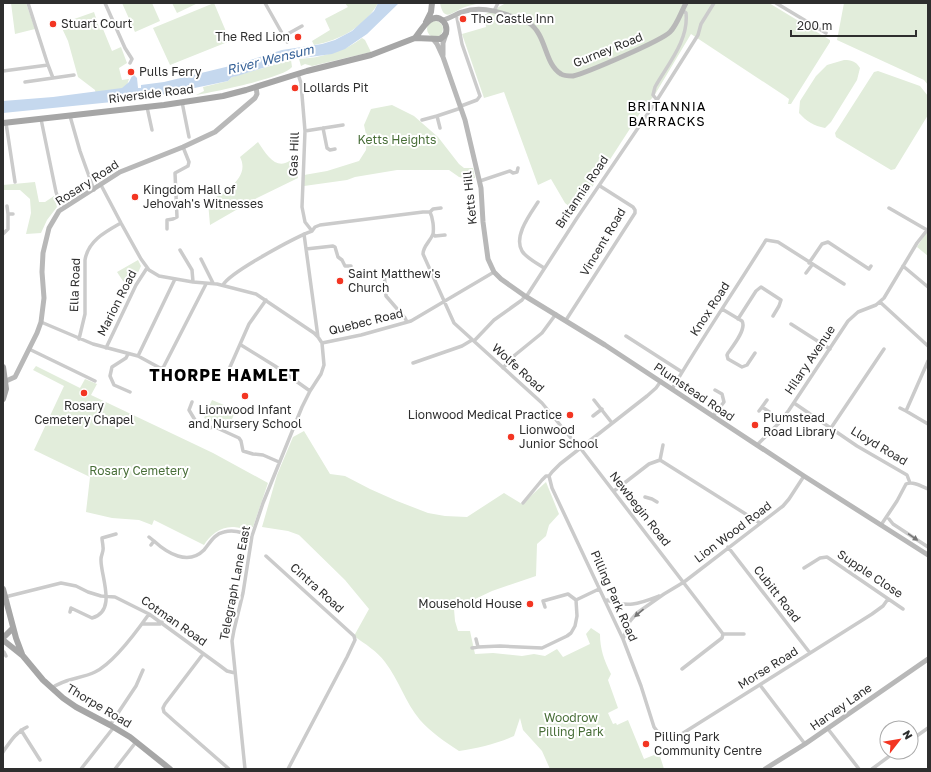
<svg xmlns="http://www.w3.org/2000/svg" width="931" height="772" viewBox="0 0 931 772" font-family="'Golos Text',sans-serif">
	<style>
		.green { fill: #e2eddb }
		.water { fill: #c5d8ee }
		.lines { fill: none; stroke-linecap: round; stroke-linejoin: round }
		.street { stroke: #cbcbcb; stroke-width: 3.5 }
		.secondary { stroke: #b8b8b8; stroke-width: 5 }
		.primary { stroke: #a6a6a6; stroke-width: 6 }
		.oneway { fill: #757575 }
		.poi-dot { fill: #f33522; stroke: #fff; stroke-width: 1.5 }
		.labels { text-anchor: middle; stroke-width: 4; stroke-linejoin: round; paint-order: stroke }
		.poi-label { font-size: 12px; fill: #2e2e2e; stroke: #fff; text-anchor: start }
		.street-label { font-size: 12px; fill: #2e2e2e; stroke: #fff }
		.park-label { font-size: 12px; fill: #486e38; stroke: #fff }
		.water-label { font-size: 13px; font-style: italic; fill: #366197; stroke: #fff }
		.neighbourhood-label { font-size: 13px; letter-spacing: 1px; fill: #000; stroke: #fff }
		.district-label { font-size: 16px; font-weight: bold; letter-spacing: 1px; fill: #000; stroke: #fff }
	</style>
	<rect width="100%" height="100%" fill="#fff"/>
	<!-- green -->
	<path class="green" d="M11,3H26L35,29L15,34Z
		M122,3H152L160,21L135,32Z
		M172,3H198L177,13Z
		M214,3L230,41L170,65L153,28Z
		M345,3H378C366,26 339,41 314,45L312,41L330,30L325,19L348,7Z
		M440,3H481C476,4 470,5 465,7C453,11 444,24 440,3Z
		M506,3H769L830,40V42L791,104H788L789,99L785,96L691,34L654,96L644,107L576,212L565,203L551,179L538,185L504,92L484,98L462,34L486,27L484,15Z
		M844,3H928V85L924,80L837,40Z
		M94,12L100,30L103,29L112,51L121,47L127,63L119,68L122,80L129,79L126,88L96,96L95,90L78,77L68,41L60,24Z
		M427 29a8 8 0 1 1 16 0a8 8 0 1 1-16 0Z
		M362,38L365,40L371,52L312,66L305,64L301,66L299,59C320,58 346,51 362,38Z
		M291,60L292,67C284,78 212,92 196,95L204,91L203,87L228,81L232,77Z
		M844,60C851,60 856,61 860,68L857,80L831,122L825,128C814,126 806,121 799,113L800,101L816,76L827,65Z
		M878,71L920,86L928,96V115L895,169L891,170L836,137L835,133L874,72Z
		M392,105L414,116L438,137L459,164L464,168H473L475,178L467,179L459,177L449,170H397L355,177L347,180L304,186V175L327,171L359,161L366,150L367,139L364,125L371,109Z
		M258,142C269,159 280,175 298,153V178L257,198L210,225L208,202C223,193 251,178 240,157Z
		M35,182L39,202H45L54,196L57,207L47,220L41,233L26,234L31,213L30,199L20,190H3V185Z
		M928,230V256L917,247Z
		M138,260L141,266L132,286L123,281L117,272Z
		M36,366L80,388L85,379L97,384L91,395L213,453L268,483L253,527C245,530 242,528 234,527C221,526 210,535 204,545L154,520L152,525L139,520L112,518L86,512L90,477L34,450L64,386L33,370Z
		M212,400L236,410L228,428L204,418Z
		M304,431L330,474L345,476L370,489L397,501L428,513L445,516L467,517L504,493L522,504L546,482L559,514L549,525L546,536L537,544L536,576L492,591L454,609L455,621L458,631H470L475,654L493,653L522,656L534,654L545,656L557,649L563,657L590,644L586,634L591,628L600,634C600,649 604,660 611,674L608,680L618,708L608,713L613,724L616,723L617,725L628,720L644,759L659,753L664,769H550L542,751L523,730L520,718L514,736C496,744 478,748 459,751C445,742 431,732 420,720C405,702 399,680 385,662C377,651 365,644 354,636L369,609L345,580L299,535L288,531L262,527L277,475L293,437Z"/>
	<!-- water -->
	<path class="water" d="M378,3H399L367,34L345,49L332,54L288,60L237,76L232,77L228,81L142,99L3,113V101L53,97L122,88L129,82L133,74L137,78L138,88H141V85L164,82L234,65L282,50L322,44L335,40L352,31L374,11Z"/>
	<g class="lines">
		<!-- street -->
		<path class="street" d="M105,3L125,48L132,59L130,63
			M265,3L287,42
			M776,3L826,33
			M494,11L498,3
			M457,18L462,44L480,96L477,100L461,106
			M284,36L302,26
			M48,65L53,78L74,75
			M3,71L48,65L28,3
			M298,74L301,83L305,131L302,207L305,222L312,231
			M25,82L53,78
			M657,100L653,95L655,87C668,64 689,40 686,13L682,10
			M182,102L189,137
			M147,107L152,130
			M70,116L80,151L94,190
			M41,119L56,192L62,209
			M422,120L437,116
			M6,123L15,182
			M323,128L327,148L330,150L335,149
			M440,128L437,116L461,108
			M305,131L343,125
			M480,181L510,171L513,173L517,172L518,168
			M101,185L121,223L141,259L149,270L159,276L193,282L217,284L256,294L314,333L318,337L322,343L324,365L321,374L310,391L302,407L263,503L252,536L243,593L234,630L232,641L245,769
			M538,202C531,213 513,236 522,251C526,258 537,263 544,268
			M7,206L8,214
			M889,208L927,230
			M430,212L433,209L441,208
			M167,229V220L173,219L177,217L175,173L188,166L189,162L183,147
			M3,234L8,229V214H13
			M304,234L318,337
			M433,234L435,236L445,235
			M306,249L333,246L335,247L338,257L342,260L345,266H351
			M180,250L192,270L193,282
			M201,259L213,283
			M809,263L822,244L828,242L869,269L871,266
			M903,266L928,287
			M384,272L386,296L405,318L407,322
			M806,273L812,265
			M223,285C230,272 296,237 312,231L315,227L320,225L423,212H430C433,218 434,228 433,234C430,242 423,246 423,254L454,323L542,403L580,449
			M526,297L577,218L657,100L698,35L701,24L714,3
			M880,302L928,346
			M722,309L742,321C747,329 733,346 728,353L727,355L728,359L742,367L747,365L755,353
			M738,319L756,291L761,287L781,300L779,306L773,316
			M566,320L635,213V210L633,207L600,186
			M41,322L93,344L138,356L160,368H163L206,284
			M791,324L830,349
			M626,336L682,372
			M79,339L85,314V260C88,241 105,232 121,223
			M474,341L494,320L522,300L525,296
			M322,343L361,335L411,321L494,272
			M241,345L275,366L310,391
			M106,348L136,285L147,268
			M29,349L95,381
			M128,354L126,358L112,367L110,376L114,385L130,392
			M138,356L175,279
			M928,361L906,411L928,424
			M413,363L462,346L472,340
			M230,367L249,324L266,300
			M503,368L515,355L542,333L556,314
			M672,389C702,338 735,290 766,240L778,242L844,284
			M594,400L612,423
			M192,402L189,410L195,420L200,424L208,428L215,427L239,438L241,441L243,451L253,454L263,455L279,462
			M794,403L857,446L907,475L910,483
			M762,407L767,400
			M900,408L906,411
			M759,411L762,407L781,420
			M593,416L602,409
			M713,416L724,402L722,394L715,390
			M831,428L884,349
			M757,445L779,423L789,410L848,321L858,312L876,305L884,298L917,243L928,229
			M581,449L723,634L722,638L682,669
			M660,460L663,445
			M549,476L552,488L623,639L641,686L654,727L657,731L668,736L680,735L872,614L883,606L888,599
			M614,491L649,464L660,460L760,523
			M645,497L652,499L657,502
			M523,503L542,480L546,476H549L552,472L560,464L647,396L656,388L661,381
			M889,519L893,524L928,547
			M881,525L897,501L906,484C913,481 921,486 928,489
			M149,537L154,541
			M151,545L154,541C167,553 188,566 204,550C210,543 214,534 224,532C234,529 243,533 252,536
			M728,547L810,653
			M266,556L354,636L355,640L347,657L288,769
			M804,568L820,558L827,557L903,609
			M5,597L61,583L76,586L88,592L101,596L115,597L149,614L219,665L227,671L235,673
			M605,601L607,600C628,608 638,604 659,596
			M545,607L543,601L568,594L576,600
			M70,612L71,608L92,618C118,611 100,575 101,559C101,555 104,551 103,547C103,544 102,541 102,538L116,534
			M142,624H160L162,622
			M723,634H744
			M476,639L478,647
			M623,639L630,621L637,613L664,594L684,582L783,506L789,499L804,476
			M472,648L478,647L500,646L542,648L567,636L571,633L575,626L577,616L576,600L599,589
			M4,652L6,656
			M203,654L165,704L163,708L164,712L174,721L229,769
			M760,685L805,744
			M52,688C65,678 81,679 95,672C114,663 137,631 149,614
			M110,725L136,686L143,670
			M828,729L859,769
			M21,730L40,760
			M911,740L928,728
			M3,752C10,742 16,732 27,727
			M81,769L114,727
			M115,769L136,742
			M872,769L895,752"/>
		<!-- secondary -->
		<path class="secondary" d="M442,20C450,19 455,14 462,12C484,4 509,15 529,23C547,35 544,64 561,74C564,76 569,76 573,76C586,73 661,41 670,32C677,25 681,12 686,3
			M433,39L437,44L443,57L465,120L481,188L483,222L488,259L494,272L501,279L525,296L605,345L804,476L928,555
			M443,55V43L446,34
			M6,381L15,377L37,333L41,322L44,298L42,272L43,253L49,228L59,211L120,172L183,147L215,132L255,98L257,94L256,87
			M765,769L805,744L928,659"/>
		<!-- primary -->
		<path class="primary" d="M426,22L431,12L432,3
			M3,123L164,105L223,96L246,90L307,71L371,55L415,38L440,39L444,36L446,33C447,28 446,24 443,21C431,10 421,31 415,38
			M3,367L6,389L3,399
			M3,589L16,638L22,654
			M3,637L5,636L13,628
			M3,640L23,656L43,680L63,698L76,707L110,725L130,737L170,769"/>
	</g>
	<!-- one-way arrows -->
	<defs><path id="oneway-solid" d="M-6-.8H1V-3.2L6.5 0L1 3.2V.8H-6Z"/></defs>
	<g class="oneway">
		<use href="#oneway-solid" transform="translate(913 537) rotate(34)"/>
		<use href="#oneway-solid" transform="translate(639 613) rotate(139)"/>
	</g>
	<!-- markers -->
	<g class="poi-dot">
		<circle cx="463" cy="19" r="4"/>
		<circle cx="53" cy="24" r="4"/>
		<circle cx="298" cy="37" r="4"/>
		<circle cx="131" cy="72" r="4"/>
		<circle cx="295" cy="88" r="4"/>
		<circle cx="135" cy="197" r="4"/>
		<circle cx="340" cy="281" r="4"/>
		<circle cx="84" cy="393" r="4"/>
		<circle cx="245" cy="396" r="4"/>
		<circle cx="570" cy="415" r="4"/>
		<circle cx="755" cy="425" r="4"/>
		<circle cx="511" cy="437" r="4"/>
		<circle cx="530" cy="604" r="4"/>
		<circle cx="646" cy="744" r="4"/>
	</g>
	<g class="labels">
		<!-- poi labels -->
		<g class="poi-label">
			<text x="471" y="23">The Castle Inn</text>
			<text x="61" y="28">Stuart Court</text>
			<text x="290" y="41" text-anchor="end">The Red Lion</text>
			<text x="139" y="76">Pulls Ferry</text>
			<text x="303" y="92">Lollards Pit</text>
			<text x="143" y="194">Kingdom Hall of<tspan x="143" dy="14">Jehovah's Witnesses</tspan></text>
			<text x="348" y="278">Saint Matthew's<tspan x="348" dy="14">Church</tspan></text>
			<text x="84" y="410" text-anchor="middle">Rosary<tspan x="84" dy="14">Cemetery Chapel</tspan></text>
			<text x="245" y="414" text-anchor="middle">Lionwood Infant<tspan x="245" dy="14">and Nursery School</tspan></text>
			<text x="562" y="419" text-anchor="end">Lionwood Medical Practice</text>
			<text x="763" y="422">Plumstead<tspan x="763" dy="14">Road Library</tspan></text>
			<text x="519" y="434">Lionwood<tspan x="519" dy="14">Junior School</tspan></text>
			<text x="522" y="608" text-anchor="end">Mousehold House</text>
			<text x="654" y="741">Pilling Park<tspan x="654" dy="14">Community Centre</tspan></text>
		</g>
		<!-- street labels -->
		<g class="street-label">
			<text transform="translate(608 50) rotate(-22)" y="4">Gurney Road</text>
			<text transform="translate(151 94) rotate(-7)" y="4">Riverside Road</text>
			<text transform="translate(294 154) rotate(-88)" y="4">Gas Hill</text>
			<text transform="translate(87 183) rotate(-33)" y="4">Rosary Road</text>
			<text transform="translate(582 192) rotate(-56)" y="4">Britannia Road</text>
			<text transform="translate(470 198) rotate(-96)" y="4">Ketts Hill</text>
			<text transform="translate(603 242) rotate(-59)" y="4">Vincent Road</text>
			<text transform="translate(75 285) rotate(-88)" y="4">Ella Road</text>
			<text transform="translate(117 303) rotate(-63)" y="4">Marion Road</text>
			<text transform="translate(710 309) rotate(-57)" y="4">Knox Road</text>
			<text transform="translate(366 322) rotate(-14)" y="4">Quebec Road</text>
			<text transform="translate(810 360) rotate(-56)" y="4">Hilary Avenue</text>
			<text transform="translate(518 368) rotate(42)" y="4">Wolfe Road</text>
			<text transform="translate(694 392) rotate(34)" y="4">Plumstead Road</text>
			<text transform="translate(879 446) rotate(31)" y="4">Lloyd Road</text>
			<text transform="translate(640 509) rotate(52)" y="4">Newbegin Road</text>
			<text transform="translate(733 532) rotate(-37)" y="4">Lion Wood Road</text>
			<text transform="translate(870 574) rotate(34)" y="4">Supple Close</text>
			<text transform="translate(235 583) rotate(-79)" y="4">Telegraph Lane East</text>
			<text transform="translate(317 588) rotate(42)" y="4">Cintra Road</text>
			<text transform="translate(777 594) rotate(52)" y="4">Cubitt Road</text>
			<text transform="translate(614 596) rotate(66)" y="4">Pilling Park Road</text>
			<text transform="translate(174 621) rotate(35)" y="4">Cotman Road</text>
			<text transform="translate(768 668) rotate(-32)" y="4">Morse Road</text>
			<text transform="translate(99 706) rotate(31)" y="4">Thorpe Road</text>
			<text transform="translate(841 707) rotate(-35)" y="4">Harvey Lane</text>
		</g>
		<!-- park labels -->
		<g class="park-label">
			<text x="397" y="144">Ketts Heights</text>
			<text x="139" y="475">Rosary Cemetery</text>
			<text x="571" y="722">Woodrow<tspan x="571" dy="14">Pilling Park</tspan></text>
		</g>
		<!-- water labels -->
		<g class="water-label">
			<text transform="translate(270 59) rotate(-14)" y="5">River Wensum</text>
		</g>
		<!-- neighbourhood labels -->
		<g class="neighbourhood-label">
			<text x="667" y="111">BRITANNIA<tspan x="667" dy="15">BARRACKS</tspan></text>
		</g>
		<!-- district labels -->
		<g class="district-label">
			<text x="225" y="381">THORPE HAMLET</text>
		</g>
	</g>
	<!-- border -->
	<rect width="931" height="772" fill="none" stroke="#2e2e2e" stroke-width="8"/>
	<!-- north arrow -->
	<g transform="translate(899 740) rotate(59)"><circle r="19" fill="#ffffff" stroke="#ababab"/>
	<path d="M0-3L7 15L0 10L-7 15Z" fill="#f33522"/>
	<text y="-6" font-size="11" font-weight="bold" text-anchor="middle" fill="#2e2e2e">N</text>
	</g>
	<!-- scale -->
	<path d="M791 30v6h125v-6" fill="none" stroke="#2e2e2e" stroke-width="2"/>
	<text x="797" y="30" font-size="12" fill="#2e2e2e" stroke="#ffffff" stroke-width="3" paint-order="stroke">200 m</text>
</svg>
